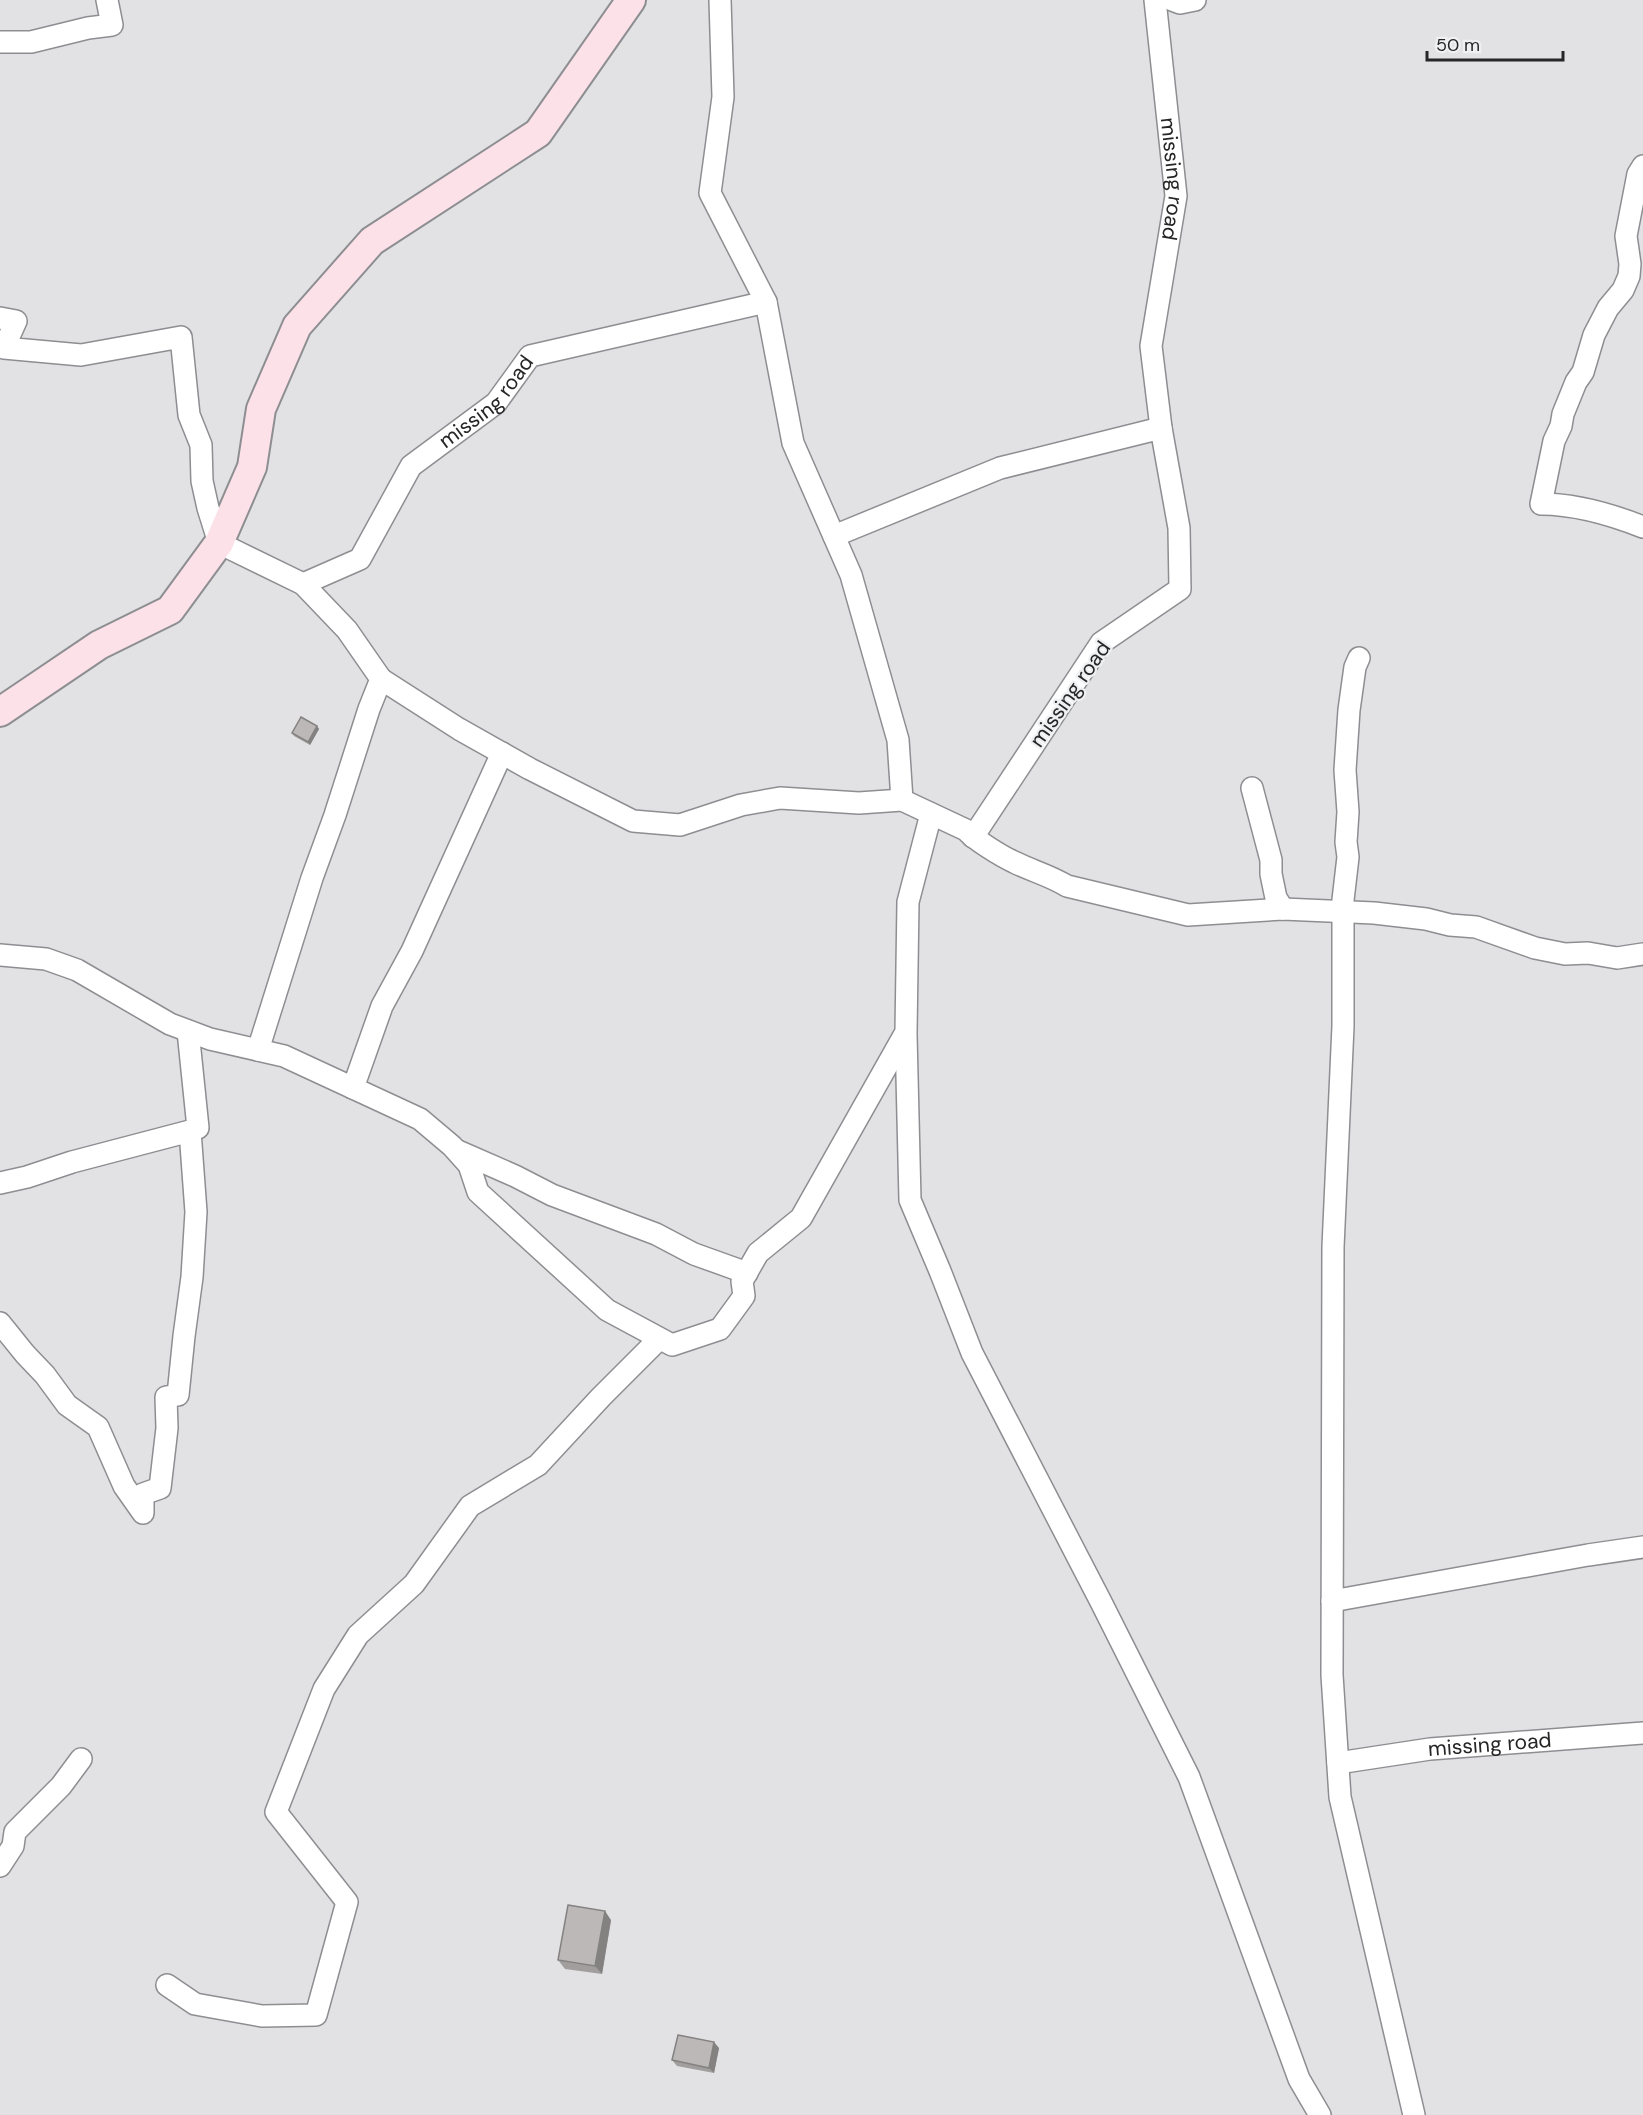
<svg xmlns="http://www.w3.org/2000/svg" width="1643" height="2115" viewBox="0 0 1643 2115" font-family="'DM Sans',sans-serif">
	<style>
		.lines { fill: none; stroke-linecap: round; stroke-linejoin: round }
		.minor-casing { stroke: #8d8e91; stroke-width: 24 }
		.secondary-casing { stroke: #8d8e91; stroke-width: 32 }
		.minor { stroke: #fff; stroke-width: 21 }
		.secondary { stroke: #fce1e8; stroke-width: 28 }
		.wall { fill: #a29e9e }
		.shaded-wall { fill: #848181 }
		.building { fill: #bcb8b8; stroke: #848181; stroke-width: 1.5 }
		.labels { text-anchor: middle; stroke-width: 4.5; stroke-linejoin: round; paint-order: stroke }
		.street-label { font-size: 21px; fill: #262627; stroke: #eff0f2 }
	</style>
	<rect width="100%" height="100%" fill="#e2e2e5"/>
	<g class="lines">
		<!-- minor casing -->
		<g class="minor-casing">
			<g id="minor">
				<path id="s1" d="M1155,0L1176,196L1151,346L1161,428"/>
				<path d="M1172,0L1180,3L1195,0"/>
				<path d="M0,42H31L88,28L112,25L107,0"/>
				<path d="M1643,166L1638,174L1626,236L1630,264L1629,276L1623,290L1608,308L1594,335L1583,372L1576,382L1563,414L1561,426L1554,441L1541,504C1576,504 1610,514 1643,527"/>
				<path d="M766,302L793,443L851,575L898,740L902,800"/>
				<path d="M0,318L16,321L4,348L81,355L181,337L189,415L201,445L202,481L208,508L219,543L303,584L347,630L381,679L369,709L335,815L312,878L258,1050"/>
				<path d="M834,536L1000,468L1161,428L1179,528L1180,589L1101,643L973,837"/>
				<path id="s2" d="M303,584L360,559L411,466L496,403L530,356L766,302L710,193L723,97L720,0"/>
				<path d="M1359,658L1355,667L1349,710L1345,770L1348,812L1346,842L1348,857L1343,900V1026L1333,1247L1332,1675L1340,1797L1414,2115"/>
				<path d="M381,679L459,729L530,769L633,821L680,825L741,805L780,798L859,803L902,800L966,830C975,840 1001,856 1014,862C1032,871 1049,875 1067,886L1188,915L1283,909L1374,913L1426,919L1450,925L1476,927L1535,948L1565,954L1588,953L1617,958L1643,954"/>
				<path d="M1252,788L1271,860V874L1276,898L1283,909"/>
				<path d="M0,955L46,959L77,970L170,1024L210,1039L284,1056L420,1119L452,1146L469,1165L478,1192L607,1310L672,1345L720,1329L744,1296L742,1281L758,1253L801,1218L906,1032L908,902L931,814"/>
				<path d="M188,1031L198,1128"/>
				<path d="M906,1035L910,1200L940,1271L972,1353L1101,1602L1189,1777L1299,2079L1320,2115"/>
				<path d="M353,1088L382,1006L412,951L502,753"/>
				<path d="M458,1151L515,1176L552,1195L656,1234L694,1254L747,1273"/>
				<path d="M0,1183L27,1177L72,1162L190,1131L196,1212L192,1277L184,1336L178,1395L166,1397L167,1428L160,1488L143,1494V1513L124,1486L98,1427L67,1405L45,1375L25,1354L0,1323"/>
				<path d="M1332,1601L1588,1555L1643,1547"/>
				<path id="s3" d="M1338,1763L1430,1749L1643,1733"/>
				<path d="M0,1866L13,1846L15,1832L61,1786L81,1759"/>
				<path d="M167,1985L195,2004L262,2016L316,2015L347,1902L276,1812L324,1689L358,1635L414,1584L470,1506L538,1465L601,1397L659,1339"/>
			</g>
		</g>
		<!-- secondary casing -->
		<g class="secondary-casing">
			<path id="secondary" d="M0,712L99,645L170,610L219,543L252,467L261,409L297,326L372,241L538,133L631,0"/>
		</g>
		<!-- minor -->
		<use href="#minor" class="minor"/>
		<!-- secondary -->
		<use href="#secondary" class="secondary"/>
	</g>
	<!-- wall -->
	<path class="wall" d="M317,726L319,729L310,745L294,736L292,733Z
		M611,1920L602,1974L565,1969L558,1960Z
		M719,2048L714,2073L677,2066L672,2060Z"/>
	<!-- shaded-wall -->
	<path class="shaded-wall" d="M317,726L319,729L310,745L308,742Z
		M605,1911L611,1920L602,1974L595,1966Z
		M714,2042L719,2048L714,2073L709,2068Z"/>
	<!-- building -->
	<path class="building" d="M301,717L317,726L308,742L292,733Z
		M568,1905L605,1911L595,1966L558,1960Z
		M678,2035L714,2042L709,2068L672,2060Z"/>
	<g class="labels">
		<!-- street labels -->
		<g class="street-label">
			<text dy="7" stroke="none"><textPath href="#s1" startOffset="180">missing road</textPath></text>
			<text dy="7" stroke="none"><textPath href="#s2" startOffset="268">missing road</textPath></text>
			<text transform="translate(1070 694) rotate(-55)" y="7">missing road</text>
			<text dy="7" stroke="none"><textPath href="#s3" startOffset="153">missing road</textPath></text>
		</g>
	</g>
	<!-- scale -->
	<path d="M1427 51v9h136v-9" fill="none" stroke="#262627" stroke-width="3"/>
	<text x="1436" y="51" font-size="18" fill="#262627" stroke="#eff0f2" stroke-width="4.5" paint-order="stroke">50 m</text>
</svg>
